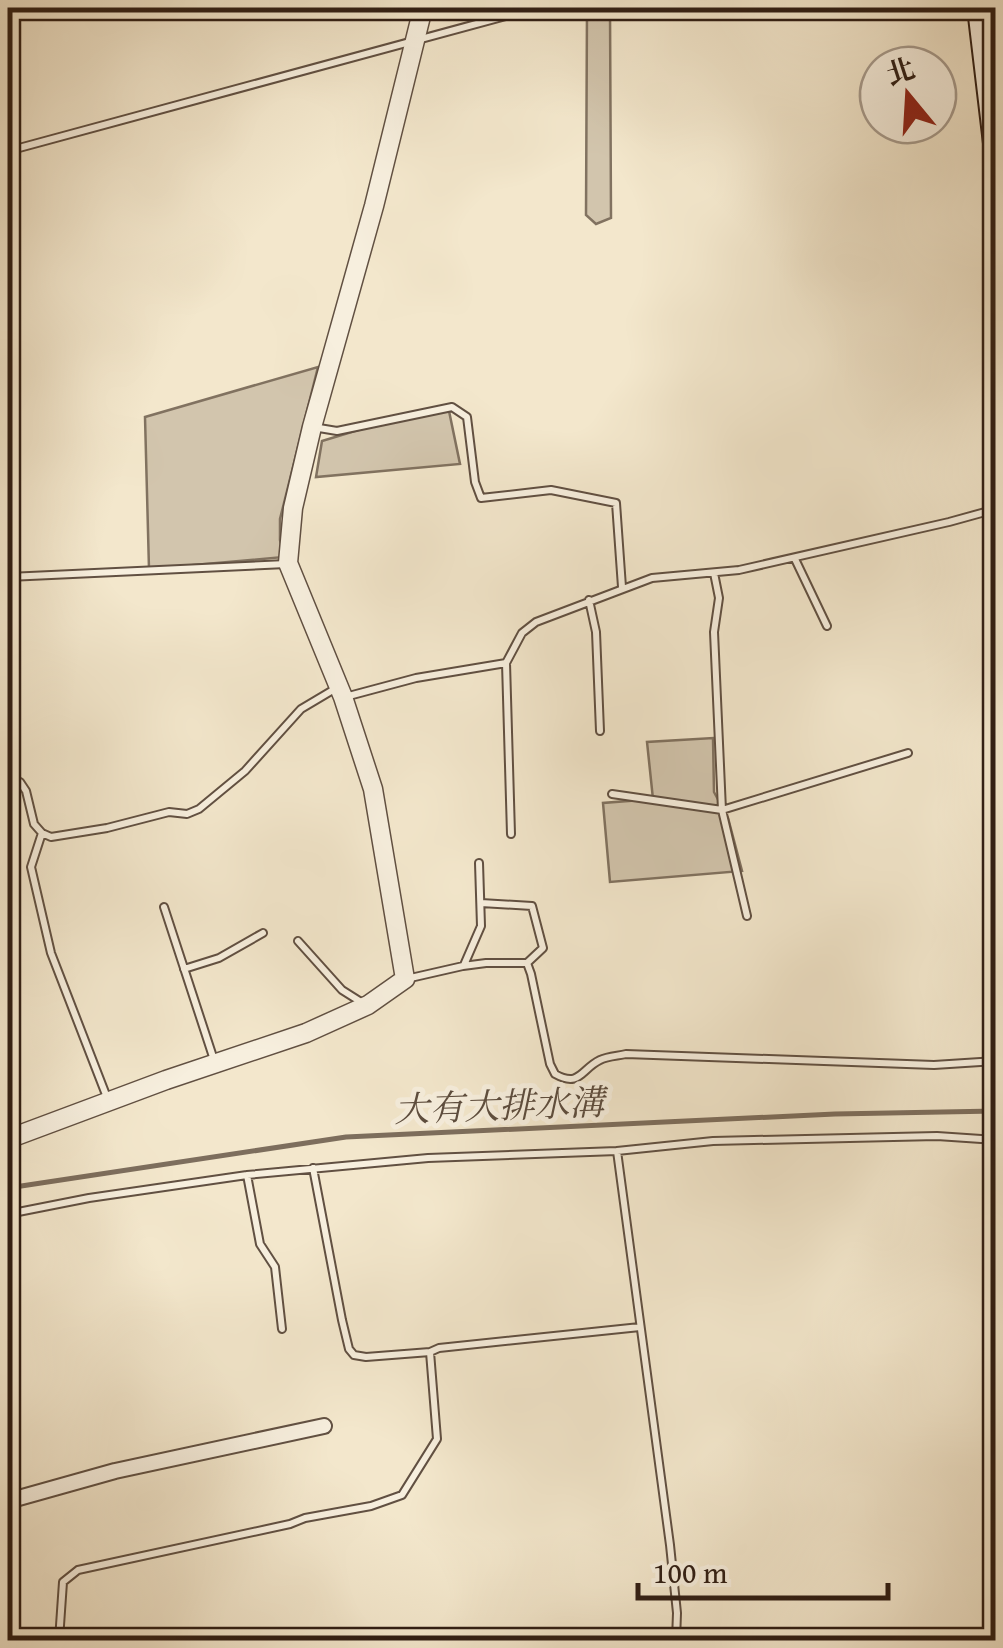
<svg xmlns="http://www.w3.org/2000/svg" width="1003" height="1648" viewBox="0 0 1003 1648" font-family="'Gentium Book Plus','Noto Serif TC',serif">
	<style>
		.green { fill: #d2c5ad; stroke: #817260; stroke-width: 2.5 }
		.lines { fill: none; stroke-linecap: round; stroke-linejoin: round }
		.stream { stroke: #7d6e5d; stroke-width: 5 }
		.service-casing { stroke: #615042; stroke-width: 10 }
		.minor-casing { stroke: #615042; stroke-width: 18 }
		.tertiary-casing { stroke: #615042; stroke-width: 21 }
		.secondary-casing { stroke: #301e14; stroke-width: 24 }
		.service { stroke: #f7efde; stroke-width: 6 }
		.minor { stroke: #f7efde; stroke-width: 14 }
		.tertiary { stroke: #f7efde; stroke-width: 18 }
		.secondary { stroke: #f7efde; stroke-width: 20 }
		.labels { text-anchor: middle; stroke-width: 10; stroke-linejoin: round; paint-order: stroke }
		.water-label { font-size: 35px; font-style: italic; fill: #5d4d3e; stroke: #f7efde }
	</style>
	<rect width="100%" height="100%" fill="#f3e7cc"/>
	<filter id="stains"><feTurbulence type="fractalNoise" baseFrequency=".002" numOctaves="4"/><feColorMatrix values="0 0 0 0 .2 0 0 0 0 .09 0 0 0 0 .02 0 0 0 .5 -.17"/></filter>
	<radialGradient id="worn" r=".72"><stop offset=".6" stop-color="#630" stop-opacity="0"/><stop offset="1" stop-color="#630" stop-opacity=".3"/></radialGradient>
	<!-- green -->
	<path class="green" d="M587,8H610L611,218L596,224L586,215Z
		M318,367L280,519V540L284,557L149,569L145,417Z
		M424,410L449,411L460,464L316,477L322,441Z
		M713,738L714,792L728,818L742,871L610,882L603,803L653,799L647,742Z"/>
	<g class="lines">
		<!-- stream -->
		<path class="stream" d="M8,1188L346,1137L835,1114L996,1111"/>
		<!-- service casing -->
		<g class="service-casing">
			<path id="service" d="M8,151L535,8
				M313,427L337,431L452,407L467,417L475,482L481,498L551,490L616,503L622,587
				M795,559L827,626
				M714,573L719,598L714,632L722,810L747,916
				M8,577L286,564
				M589,600L596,632L600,731
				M506,663L511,834
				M345,697L416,678L506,663L522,633L536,622L652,578L739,570L949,522L996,509
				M8,777L20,782L26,791L34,824L42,833L51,837L107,828L169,812L187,814L199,809L245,771L301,709L338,687
				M612,794L722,810L908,753
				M42,833L31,867L51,953L108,1100
				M481,903L532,906L543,948L527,963
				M164,907L215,1063
				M298,941L342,990L361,1002
				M464,965L481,926L479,863
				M184,969L219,958L263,933
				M406,979L463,966L486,963H527L531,974L550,1064L555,1074C580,1088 581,1069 600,1060C608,1056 618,1056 626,1054L934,1065L996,1061
				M617,1151L670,1545L677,1613L676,1640
				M313,1168L342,1320L349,1349L354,1355L366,1357L430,1352L439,1348L640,1327
				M247,1175L260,1244L275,1267L282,1329
				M8,1214L89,1198L247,1175L428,1158L617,1151L713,1141L937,1136L996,1140
				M59,1640L63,1582L78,1570L290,1524L305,1518L371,1506L402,1495L437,1439L430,1352"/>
		</g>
		<!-- minor casing -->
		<g class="minor-casing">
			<path id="minor" d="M8,1501L115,1471L324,1426"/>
		</g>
		<!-- tertiary casing -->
		<g class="tertiary-casing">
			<path id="tertiary" d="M8,1139L166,1080L306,1033L368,1005L405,979L373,789L343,697L288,563L293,508L312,427L374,206L423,8"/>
		</g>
		<!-- secondary casing -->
		<g class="secondary-casing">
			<path id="secondary" d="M978,8L996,160"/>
		</g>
		<!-- service -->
		<use href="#service" class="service"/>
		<!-- minor -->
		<use href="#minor" class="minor"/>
		<!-- tertiary -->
		<use href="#tertiary" class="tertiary"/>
		<!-- secondary -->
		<use href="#secondary" class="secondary"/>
	</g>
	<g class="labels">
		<!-- water labels -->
		<g class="water-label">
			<text transform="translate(499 1106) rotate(-2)" y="12">大有大排水溝</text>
		</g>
	</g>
	<!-- margin -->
	<rect width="1003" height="1648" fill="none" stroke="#f3e7cc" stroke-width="40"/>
	<rect x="10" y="10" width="983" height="1628" fill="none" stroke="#301e14" stroke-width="5"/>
	<rect x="20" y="20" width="963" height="1608" fill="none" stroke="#301e14" stroke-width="2.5"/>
	<!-- north arrow -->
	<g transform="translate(908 95) rotate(342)"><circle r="48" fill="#f7efde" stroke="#a79b8d" stroke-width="2.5"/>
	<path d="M0-8L18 38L0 25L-18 38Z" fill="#8f2418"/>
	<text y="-15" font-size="28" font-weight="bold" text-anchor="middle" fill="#301e14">北</text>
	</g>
	<!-- scale -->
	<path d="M638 1583v15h250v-15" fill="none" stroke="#301e14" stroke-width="5"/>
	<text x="653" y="1583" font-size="30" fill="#301e14" stroke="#f7efde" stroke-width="8" paint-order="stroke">100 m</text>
	<rect width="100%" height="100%" filter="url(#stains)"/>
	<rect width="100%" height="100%" fill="url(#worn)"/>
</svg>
